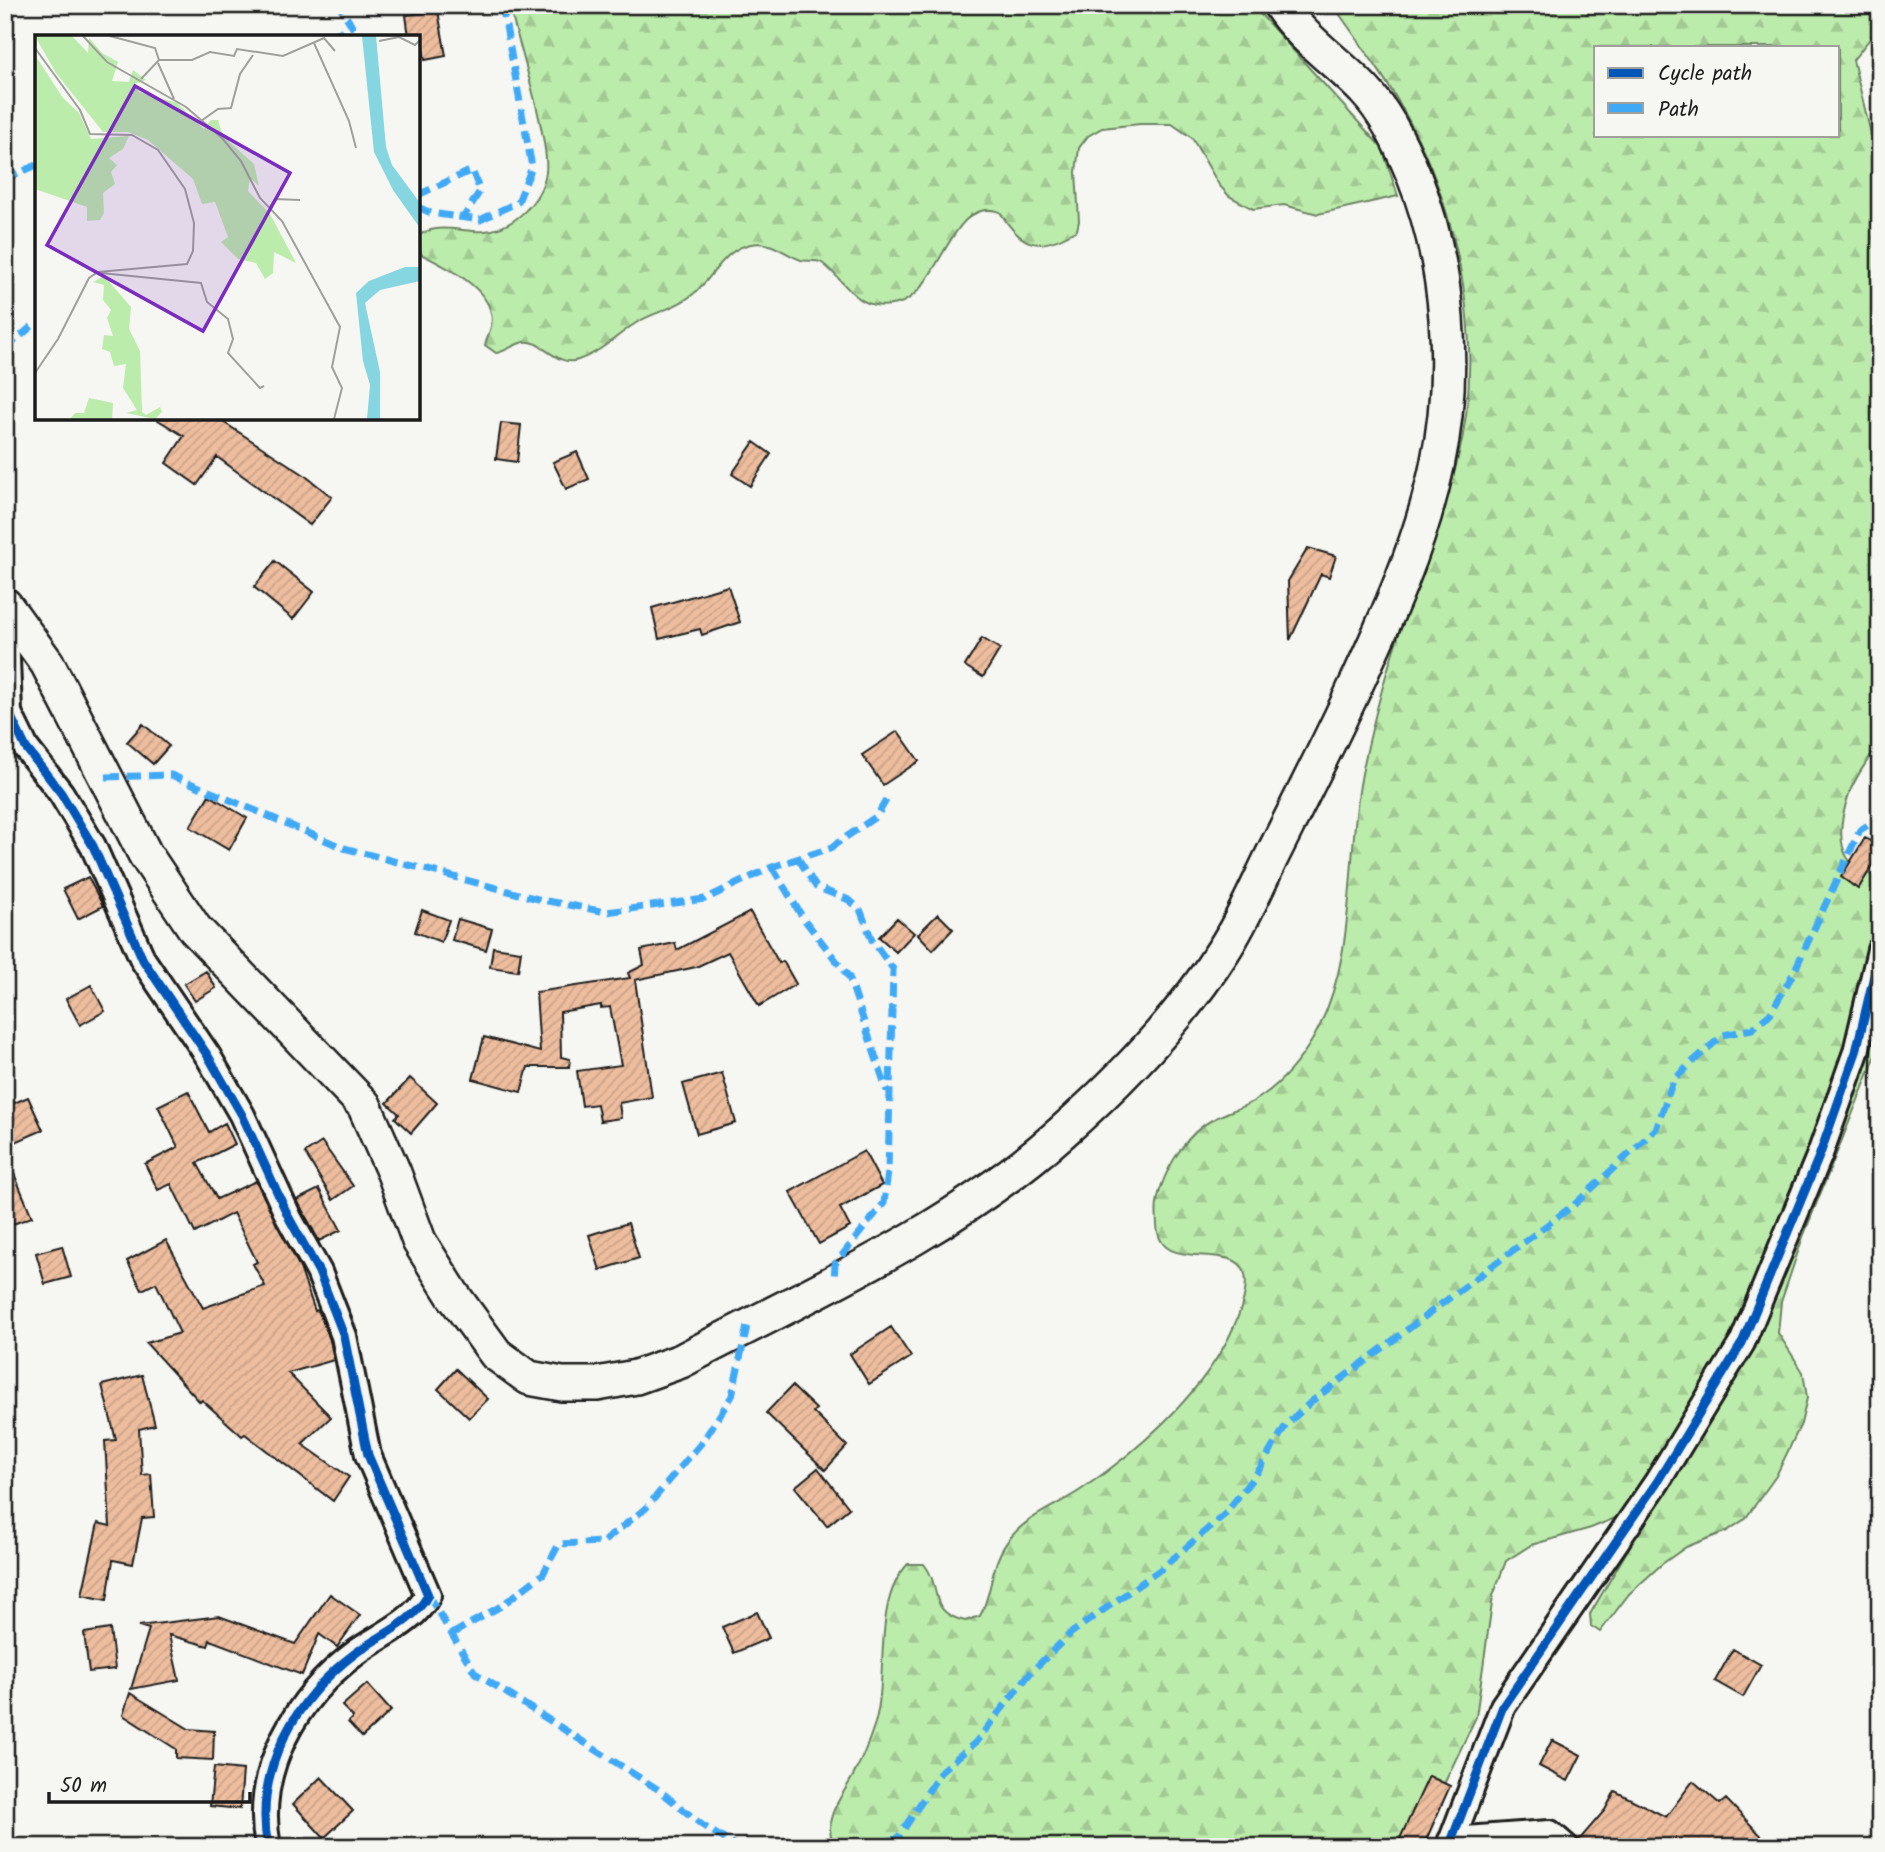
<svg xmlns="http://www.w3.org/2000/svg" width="1885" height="1852" viewBox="0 0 1885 1852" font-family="Kalam,sans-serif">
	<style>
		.forest { fill: url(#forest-firs); stroke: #6c8464; stroke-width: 2; fill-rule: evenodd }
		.building { fill: url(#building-hatch); stroke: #1c1c1c; stroke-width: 2 }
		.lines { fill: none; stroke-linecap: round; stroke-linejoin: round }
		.minor-casing { stroke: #1c1c1c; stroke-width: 30 }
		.secondary-casing { stroke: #1c1c1c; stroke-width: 38 }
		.minor { stroke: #f6f6f2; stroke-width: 24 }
		.secondary { stroke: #f6f6f2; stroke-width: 33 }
		.quiet { stroke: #3fa9f5; stroke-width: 7; stroke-dasharray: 14 7; stroke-linecap: butt }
		.cycleway-casing { stroke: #f6f6f2; stroke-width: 13 }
		.cycleway { stroke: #0057b8; stroke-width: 9 }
		.inset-road { fill: none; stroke: #9f9f9c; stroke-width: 2 }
		.view { fill: #7b2cbf; fill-opacity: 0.15; stroke: #7b2cbf; stroke-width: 3.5 }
		.inset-edge { fill: none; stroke: #1c1c1c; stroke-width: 3.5 }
	</style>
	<defs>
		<pattern id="forest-firs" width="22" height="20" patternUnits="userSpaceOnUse" patternTransform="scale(1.75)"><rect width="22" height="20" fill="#bcecab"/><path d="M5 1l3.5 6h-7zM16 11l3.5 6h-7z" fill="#a1ca93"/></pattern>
		<pattern id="building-hatch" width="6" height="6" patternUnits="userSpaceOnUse" patternTransform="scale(1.75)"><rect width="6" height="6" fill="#edbd9e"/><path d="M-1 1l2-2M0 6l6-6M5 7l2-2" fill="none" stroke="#cba288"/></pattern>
	</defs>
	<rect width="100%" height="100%" fill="#f6f6f2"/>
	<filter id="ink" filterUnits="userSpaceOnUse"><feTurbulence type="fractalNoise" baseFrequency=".0143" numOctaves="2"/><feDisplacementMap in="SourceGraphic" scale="14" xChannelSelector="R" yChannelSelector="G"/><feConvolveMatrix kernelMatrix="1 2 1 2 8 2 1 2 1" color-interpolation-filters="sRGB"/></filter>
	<g filter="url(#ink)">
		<!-- forest -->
		<path class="forest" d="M509,5H1252L1382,148L1398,196L1318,214L1284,205L1253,209L1229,196L1219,185L1192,138L1172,124H1140L1102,128L1088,136L1079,148L1076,172L1079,221L1077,230C1040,252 1022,249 1000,212C950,194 941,293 897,304C856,314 846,280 822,263C815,259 808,262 801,260C783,254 772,240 751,244C723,249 713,279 692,295C675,309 654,312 636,323C617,335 600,353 578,360C562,366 548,350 536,344C521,336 510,351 496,353L485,345C488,334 494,325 491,313C485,285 444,266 421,254L418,237C433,221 465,233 485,231C513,229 542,201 546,172C550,141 518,41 509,5Z
			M1333,5H1880V26L1853,60L1880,171V741C1870,758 1855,776 1849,794C1836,831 1835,869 1880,877V1045L1803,1237L1781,1302L1778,1333L1803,1372L1807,1398L1801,1424L1776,1476L1745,1519L1727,1531L1686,1547L1662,1564L1629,1594L1600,1632L1591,1626L1590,1614L1630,1546L1637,1528L1625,1514L1591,1528L1531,1545L1506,1561L1493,1596L1476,1717L1414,1847H833C831,1836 828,1826 832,1815C837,1799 850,1784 857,1768C864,1755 870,1738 875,1723C889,1676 872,1601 908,1564H924C943,1588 926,1612 965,1621L980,1616C994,1590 989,1563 1011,1537C1029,1515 1059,1505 1082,1489C1138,1451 1196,1399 1228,1339C1237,1321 1259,1273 1235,1261C1208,1248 1159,1268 1157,1225C1156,1211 1156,1200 1161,1187C1169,1163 1189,1132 1212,1120C1226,1112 1242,1108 1256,1100C1280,1085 1300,1061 1314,1037C1360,954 1344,854 1364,764C1374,718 1386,670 1402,625C1421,571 1443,518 1457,462C1486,350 1461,218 1407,117C1386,78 1359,42 1333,5ZM1596,47H1838V135H1596Z"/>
		<!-- building -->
		<path class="building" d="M438,11L446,56L425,60L421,37H409L406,15Z
			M155,418H217L303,474L332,497L310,525L217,457L197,485L166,463L184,436Z
			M501,423L521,425L517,462L496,459Z
			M754,442L771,454L750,486L732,474Z
			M577,452L589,479L566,489L553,462Z
			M1308,548L1336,556L1329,577L1321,574L1290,640L1288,581Z
			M275,561L314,592L293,619L254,587Z
			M728,586L740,622L702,635L700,629L659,639L652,608Z
			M982,638L1000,649L983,677L965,666Z
			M143,724L169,746L153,764L127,742Z
			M898,731L919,761L883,785L862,755Z
			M209,795L247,818L229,850L190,827Z
			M1865,838L1880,847V854L1858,889L1841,877Z
			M88,877L103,906L78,919L63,889Z
			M422,910L449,920L441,942L415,932Z
			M750,912L779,963L783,961L796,984L759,1006L728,952L696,967L635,980L652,1097L619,1103L621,1118L600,1121L597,1104L582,1106L577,1071L621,1065L610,1007L601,1008V1005L560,1012L561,1057L570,1059L569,1067H528L521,1092L473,1079L484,1037L540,1052L536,992L630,978L628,973L644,965L641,950L675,943L677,950Z
			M938,914L953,929L933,950L918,934Z
			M897,918L914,933L896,952L879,937Z
			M458,919L492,929L486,950L452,940Z
			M493,947L521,951L518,971L490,967Z
			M206,971L216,988L195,1001L184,984Z
			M91,985L105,1011L80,1025L66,999Z
			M722,1073L736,1123L697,1134L683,1084Z
			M410,1078L437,1103L411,1133L395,1118L399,1114L387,1103Z
			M188,1091L209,1132L225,1123L235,1144L197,1163L217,1199L256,1181L300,1268L315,1311L318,1310L330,1340L334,1360L288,1373L331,1417L302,1444L349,1477L333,1501L245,1434L242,1436L202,1400L200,1402L146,1343L180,1333L156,1283L142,1290L127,1261L166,1240L203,1308L265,1286L253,1264L257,1262L233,1213L195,1233L171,1184L158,1190L145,1164L178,1147L158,1106Z
			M28,1097L43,1130L11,1144L5,1132V1107Z
			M322,1142L353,1186L333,1200L305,1153Z
			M864,1151L882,1185L840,1208L850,1227L819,1244L790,1192Z
			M5,1152L32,1217L5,1227Z
			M319,1189L341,1230L319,1241L297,1200Z
			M628,1223L639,1258L600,1270L589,1235Z
			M62,1246L71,1277L45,1284L36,1253Z
			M891,1327L911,1357L869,1384L850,1354Z
			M456,1369L488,1399L469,1418L438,1389Z
			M142,1375L155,1425L139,1429L142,1475L151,1474L154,1517L142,1518L133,1564L113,1560L107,1600L82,1595L98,1523L110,1526L105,1441L116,1440L102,1385Z
			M792,1386L816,1409L813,1412L847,1446L825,1470L766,1413Z
			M818,1468L849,1508L827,1526L795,1487Z
			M330,1594L360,1615L337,1647L319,1634L302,1675L210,1640L208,1646L169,1635L179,1680L131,1689L149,1629L139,1626L219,1616L295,1644Z
			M757,1612L769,1638L734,1653L722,1627Z
			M110,1629L115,1669L89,1672L84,1633Z
			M1733,1649L1761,1665L1743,1697L1715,1681Z
			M367,1684L391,1711L362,1737L348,1722L353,1717L342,1706Z
			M130,1693L189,1729L214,1731L213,1760L176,1758V1749L123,1715Z
			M1552,1740L1581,1755L1568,1781L1539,1766Z
			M214,1767L243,1770L240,1809L210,1806Z
			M1429,1776L1450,1786L1423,1847H1396Z
			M321,1777L353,1811L324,1838L293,1804Z
			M1693,1781L1720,1804L1726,1799L1772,1847H1580L1579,1840L1605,1810L1615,1791L1666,1817Z"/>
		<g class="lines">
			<!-- minor casing -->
			<g class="minor-casing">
				<path id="minor" d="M5,605L9,713L26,748L61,793L93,846L143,960L208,1056L242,1115L289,1218L319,1272L344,1336L368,1455L428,1595C414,1622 382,1634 357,1652C296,1697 253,1770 268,1847
					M1451,1840L1550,1833L1566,1847
					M1449,1847L1503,1706L1657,1482L1742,1343L1820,1154L1856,1052L1880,950"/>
			</g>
			<!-- secondary casing -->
			<g class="secondary-casing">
				<path id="secondary" d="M5,605L47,663L145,854L195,929L364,1105L394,1173L419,1241L453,1295L496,1354L529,1378L562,1384H597L636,1377L681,1361C812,1292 950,1232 1061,1133C1121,1080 1180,1019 1223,951C1242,922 1256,889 1271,858C1297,806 1323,755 1348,702C1383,626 1420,548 1437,466C1457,372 1449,263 1413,174C1402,147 1386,113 1365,91C1339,63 1301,38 1280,5"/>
			</g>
			<!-- minor -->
			<use href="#minor" class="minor"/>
			<!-- secondary -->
			<use href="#secondary" class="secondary"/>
			<!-- quiet -->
			<path class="quiet" d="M330,37L352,26L339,5
				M5,179L37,165
				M418,195L472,170L480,191L463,218
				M418,207L431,213L480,220L518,202L532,167L502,5
				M5,349L37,322
				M106,777L171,775L344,848L542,900L606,912L705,899L772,867L830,848L877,816L889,795
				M798,858L816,887L849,900L860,909L872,940L893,969L888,1172L884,1203L835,1264L834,1281
				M772,867L803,918L849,977L887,1091
				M428,1595L475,1673L659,1790L702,1825L737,1847
				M452,1634L501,1606L543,1574L559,1544L603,1542L646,1508L703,1441L732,1396L747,1326
				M869,1847L898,1838L942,1770L975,1743L1031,1672L1071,1633L1161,1569L1224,1515L1259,1470L1286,1425L1312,1401L1575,1204L1656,1129L1673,1081L1689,1065L1723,1035L1752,1029L1770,1014L1793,974L1860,830L1880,818"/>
			<!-- cycleway casing -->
			<g class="cycleway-casing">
				<path id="cycleway" d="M5,605L9,713L26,748L61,793L93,846L143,960L208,1056L242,1115L289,1218L319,1272L344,1336L368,1455L428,1595C414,1622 382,1634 357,1652C296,1697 253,1770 268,1847
					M1449,1847L1503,1706L1657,1482L1742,1343L1820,1154L1856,1052L1880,950"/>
			</g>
			<!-- cycleway -->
			<use href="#cycleway" class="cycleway"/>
		</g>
	</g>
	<!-- overview -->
	<g transform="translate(35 35)">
		<rect width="385" height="385" fill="#f6f6f2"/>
		<path d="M0,1H37L53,18L54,3L67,18L83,27L77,46L94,47L98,35L111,45L100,49L104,57L142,68L169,94L176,85H183L188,101L219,129L224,151L215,143L213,156L235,179L261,228L239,217L238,238L230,244L221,228L203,224L186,207L193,202L180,167L167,169L158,144L113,105L93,97H68L21,38ZM0,20L28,63L44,78L56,104L94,101L88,114L74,123L82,130L76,137L80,149L68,158L69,178L65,185L52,186V172L0,154ZM69,241L96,272L94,294L105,316L107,377L111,380L125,372L127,377L120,384L91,378L102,375L88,353L91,329L79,331L75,317L67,314L69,300L78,301L72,283L76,275L68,265L69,250L58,247ZM54,363L78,368L77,384H35L40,378H49Z" fill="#bcecab"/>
		<path d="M327,1H341L351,112L357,130L385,168V193L358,155L339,117ZM370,232H385V246L345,255L330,268L345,337V384H332L335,350L328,326L321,258L334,246Z" fill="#86d6e1"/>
		<path class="inset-road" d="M48,1L72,27L151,72L187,103L206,126L225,163L247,186L305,292L297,332L307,353L299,384M75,1L120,13L124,25M344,6L364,2L380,10L385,5M279,8L314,86L321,113M0,13L45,75L55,99L97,100L123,115L150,154L159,188L158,216L152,229L63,237L54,243L23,304L0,338M123,28L139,64M106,44L124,25H157L175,17L199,21L202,14L248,21L289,3L300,16M166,86L183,74L196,73L205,39L218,20M235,172L240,164L265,165M66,238L166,248L172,267L193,284L198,304L193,318L225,353L229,351"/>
		<path class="view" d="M100,51L255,138L168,296L12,210Z"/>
		<rect width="385" height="385" class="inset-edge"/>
	</g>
	<!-- margin -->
	<rect width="1885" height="1852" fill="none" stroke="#f6f6f2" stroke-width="28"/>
	<rect x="14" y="14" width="1857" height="1824" fill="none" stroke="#1c1c1c" stroke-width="2.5" filter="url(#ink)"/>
	<!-- legend -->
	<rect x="1594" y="46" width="245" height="91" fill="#f6f6f2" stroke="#9f9f9c" stroke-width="2"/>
	<rect x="1608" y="68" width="35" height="10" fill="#0057b8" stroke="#9f9f9c" stroke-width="2"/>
	<text x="1658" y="80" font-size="21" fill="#1c1c1c">Cycle path</text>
	<rect x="1608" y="103" width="35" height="10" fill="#3fa9f5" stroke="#9f9f9c" stroke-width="2"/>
	<text x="1658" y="116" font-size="21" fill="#1c1c1c">Path</text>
	<!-- scale -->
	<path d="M49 1792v10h201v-10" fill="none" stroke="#1c1c1c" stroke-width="3.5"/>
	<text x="60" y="1792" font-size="21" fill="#1c1c1c" stroke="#f6f6f2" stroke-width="5" paint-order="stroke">50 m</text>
</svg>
